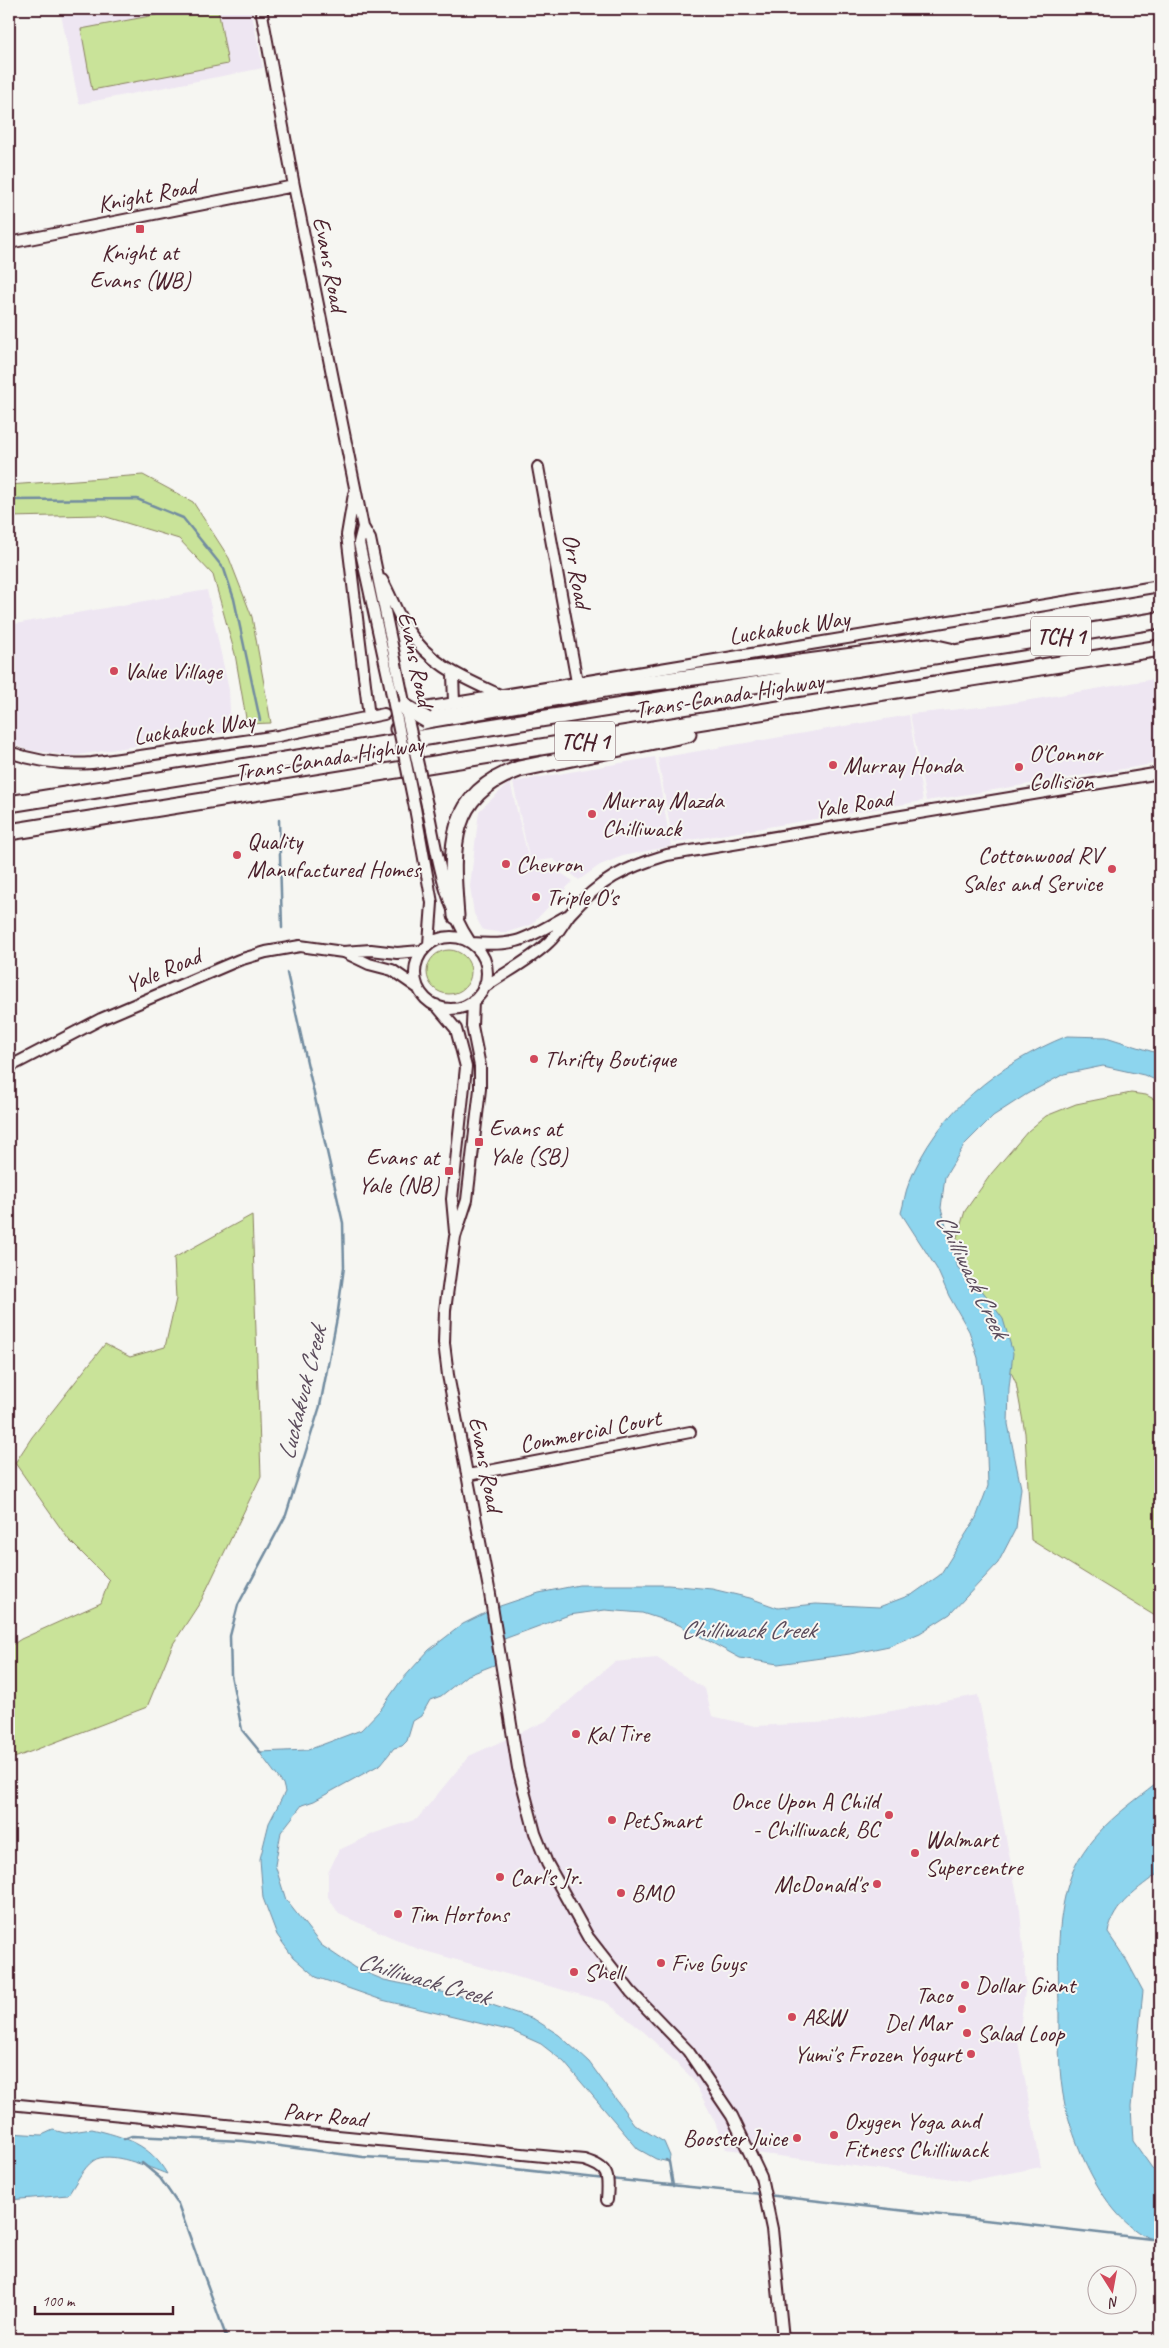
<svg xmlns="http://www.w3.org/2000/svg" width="1169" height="2348" viewBox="0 0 1169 2348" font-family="Caveat,sans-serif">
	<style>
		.built { fill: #eee6f2 }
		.green { fill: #c9e399; stroke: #8a8162 }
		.water { fill: #8dd5ee; stroke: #728ca0 }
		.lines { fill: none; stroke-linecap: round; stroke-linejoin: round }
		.stream { stroke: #728ca0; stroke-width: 2.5 }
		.minor-casing { stroke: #4a1f2b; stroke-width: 14 }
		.highway-casing { stroke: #4a1f2b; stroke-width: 19 }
		.minor { stroke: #f6f6f2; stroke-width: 10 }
		.highway { stroke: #f6f6f2; stroke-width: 15 }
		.minor-bridge-casing { stroke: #4a1f2b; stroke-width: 14; stroke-linecap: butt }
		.highway-bridge-casing { stroke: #4a1f2b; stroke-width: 19; stroke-linecap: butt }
		.minor-bridge { stroke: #f6f6f2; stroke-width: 10 }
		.highway-bridge { stroke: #f6f6f2; stroke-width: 15 }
		.poi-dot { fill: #d1495b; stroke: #f6f6f2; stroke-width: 2 }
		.labels { text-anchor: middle; stroke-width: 4; stroke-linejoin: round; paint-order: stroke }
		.shield { fill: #f6f6f2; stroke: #7e6067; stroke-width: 1 }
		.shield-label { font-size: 22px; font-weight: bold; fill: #4a1f2b }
		.street-label { font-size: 24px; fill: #4a1f2b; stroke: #f6f6f2 }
		.poi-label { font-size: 24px; fill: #4a1f2b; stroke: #f6f6f2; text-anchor: start }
		.water-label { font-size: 25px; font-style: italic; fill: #5b4c5c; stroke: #f6f6f2 }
	</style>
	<rect width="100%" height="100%" fill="#f6f6f2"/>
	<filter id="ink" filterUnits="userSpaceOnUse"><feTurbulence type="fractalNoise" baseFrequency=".02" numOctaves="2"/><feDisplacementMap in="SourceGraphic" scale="10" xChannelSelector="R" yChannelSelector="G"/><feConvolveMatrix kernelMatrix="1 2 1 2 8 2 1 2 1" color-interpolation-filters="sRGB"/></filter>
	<g filter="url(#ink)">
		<!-- built -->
		<path class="built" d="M60,9H251L263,68L79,104Z
			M207,590L229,690L231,731L72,756L27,750L9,742V625Z
			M1160,678V763L926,801L910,714L1001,705Z
			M909,715L923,801L673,843L658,758Z
			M655,757L671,846L623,856L600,865L579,880L553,859L530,862L513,782Z
			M510,782L530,865L546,863L573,881L531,925L504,933L483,930L474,914L470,886L479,811Z
			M657,1658L705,1689L712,1716L755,1726L832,1722L978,1695L1020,1910L1026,1984L1018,2042L1041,2167L968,2181L726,2149L714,2120L692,2078L644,2032L606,2002L418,1949L339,1914L328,1897V1873L339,1850L375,1833L417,1819L469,1756L546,1721L614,1662Z"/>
		<!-- green -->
		<path class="green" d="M187,9H218L228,64L92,90L81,29Z
			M143,475L193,502L229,558L252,617L271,723L247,724L235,654L213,575L179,539L100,515L9,517V485Z
			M427 972a22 22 0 1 1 44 0a22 22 0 1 1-44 0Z
			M1131,1093L1146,1095L1160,1102V1619L1031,1540L1025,1433L1016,1383L960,1261L957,1237L965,1211L991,1174L1028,1131L1046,1116L1076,1104Z
			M252,1215L261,1476L201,1601L173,1644L147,1707L9,1760V1647L21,1639L101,1603L109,1580L69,1540L15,1463L32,1437L105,1344L130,1357L165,1347L176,1299L174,1258Z"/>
		<!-- water -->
		<path class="water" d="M1067,1036L1106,1037L1160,1054V1082L1144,1075L1103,1066L1064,1074L1027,1094L993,1116L965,1144L945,1177L941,1208L958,1268L981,1289L1003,1319L1013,1353L1009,1388L1008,1424L1021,1488L1016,1528L998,1563L950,1614L920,1633L889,1646L850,1654L778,1664L740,1658L679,1625L642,1613L605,1610L569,1615L504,1639L499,1649V1659L494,1665L466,1676L441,1696L430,1700L421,1716L413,1721L407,1741L402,1746L394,1748L381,1764L314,1801L302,1805L281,1832L275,1865L286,1900L321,1945L355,1968L384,1980L471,1998L534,2019L559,2035L589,2062L634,2124L664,2142L670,2156L669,2162L656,2159L638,2149L564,2062L541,2044L512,2031L382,2000L316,1977L293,1957L277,1935L263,1898L260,1859L269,1823L285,1792L283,1784L259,1752L308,1750L361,1730L381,1709L400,1682L429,1650L463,1624L497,1607L539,1593L579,1585H668L712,1589L750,1598L778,1608L816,1604L879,1607L913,1594L940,1575L976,1518L988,1486L986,1428L978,1358L969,1331L949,1296L937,1269L901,1213C904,1203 905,1192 909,1183C937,1112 998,1064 1067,1036Z
			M1160,1781V1872C1139,1888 1112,1905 1108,1933L1127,1961L1143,1991L1131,2107L1133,2141L1152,2168L1160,2174V2242C1110,2230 1076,2151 1065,2105C1058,2073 1059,2040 1059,2007C1058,1962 1056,1915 1072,1873C1089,1832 1127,1807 1160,1781Z
			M92,2129C125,2137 150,2144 167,2174C150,2168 109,2149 93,2161C83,2168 75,2185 68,2195L9,2200V2133L42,2135L53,2130L65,2133Z"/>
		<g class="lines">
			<!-- stream -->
			<path class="stream" d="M9,500L137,499L183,518L224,569L234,599L260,720
				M279,820L282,928
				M261,1753L242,1730L231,1675L230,1636L238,1605L286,1515L320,1406L337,1318L344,1267L343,1223L287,973
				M124,2139L132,2136L243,2141L363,2157L451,2162L605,2179
				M666,2160L669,2162L673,2186
				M142,2163L160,2178L178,2204L227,2339
				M610,2179L761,2194
				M767,2195L1151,2239"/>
			<!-- minor casing -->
			<g class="minor-casing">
				<path id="minor" d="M261,9L294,186L363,527L370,539L405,707
					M9,243L294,186
					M538,467L577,682
					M354,494L347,535L369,717
					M363,527L359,543L391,690
					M382,580C391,596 397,614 407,629C430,665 463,678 500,695
					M453,674L454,703
					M425,708L1160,586
					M9,752C37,762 63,765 92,763L278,736L384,714
					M427,805C437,851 443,903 470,942
					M415,808L432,903L429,944
					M415 973a36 36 0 1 1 72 0a36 36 0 1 1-72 0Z
					M471,943C520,947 526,938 567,916
					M344,952L369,964L392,970L418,988
					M483,988C504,973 531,960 549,942C558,934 563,923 570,914C600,880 624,868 667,855L1160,773
					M473,1001L472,1026L480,1066V1089L467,1200L455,1237L445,1310L444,1343L448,1375L490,1594L518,1768L535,1833L547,1863L588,1937L631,1992L688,2051L732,2116L761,2177L772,2229L783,2339
					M436,1005L456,1029L466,1067L452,1199L455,1232
					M9,1067L101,1019L239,960L266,952L300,946L343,952L371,950L397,953L421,951
					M468,1475L690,1432
					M9,2104L584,2160C609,2168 609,2174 607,2200"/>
			</g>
			<!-- highway casing -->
			<g class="highway-casing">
				<path id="highway" d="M398,729L427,720L611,688L928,646L950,651
					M9,804L1160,620
					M9,832L1160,648
					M456,916C451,850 445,795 519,769L688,734"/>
			</g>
			<!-- minor -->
			<use href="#minor" class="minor"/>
			<!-- highway -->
			<use href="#highway" class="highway"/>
			<!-- minor-bridge casing -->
			<g class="minor-bridge-casing">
				<path id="minor-bridge" d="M391,690L415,808
					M405,707L427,805"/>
			</g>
			<!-- highway-bridge casing -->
			<g class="highway-bridge-casing">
				<path id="highway-bridge" d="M405,707L427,720"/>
			</g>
			<!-- minor-bridge -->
			<use href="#minor-bridge" class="minor-bridge"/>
			<!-- highway-bridge -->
			<use href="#highway-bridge" class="highway-bridge"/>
		</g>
	</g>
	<!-- markers -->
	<g class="poi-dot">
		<rect x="135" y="224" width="10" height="10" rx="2.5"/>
		<circle cx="114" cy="671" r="5"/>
		<circle cx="833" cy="765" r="5"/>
		<circle cx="1019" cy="767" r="5"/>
		<circle cx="592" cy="814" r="5"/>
		<circle cx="237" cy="855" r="5"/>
		<circle cx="506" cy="864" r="5"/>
		<circle cx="1112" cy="869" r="5"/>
		<circle cx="536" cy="897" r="5"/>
		<circle cx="534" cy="1059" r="5"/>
		<rect x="474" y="1137" width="10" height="10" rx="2.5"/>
		<rect x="444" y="1166" width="10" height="10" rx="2.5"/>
		<circle cx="576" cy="1734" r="5"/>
		<circle cx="889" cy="1815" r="5"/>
		<circle cx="612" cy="1820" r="5"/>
		<circle cx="915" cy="1853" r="5"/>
		<circle cx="500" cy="1877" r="5"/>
		<circle cx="877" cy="1884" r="5"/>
		<circle cx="621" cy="1893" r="5"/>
		<circle cx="398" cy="1914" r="5"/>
		<circle cx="661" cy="1963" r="5"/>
		<circle cx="574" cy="1972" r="5"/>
		<circle cx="965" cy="1985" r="5"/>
		<circle cx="962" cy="2009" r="5"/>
		<circle cx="792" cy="2017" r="5"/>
		<circle cx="967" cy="2033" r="5"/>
		<circle cx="971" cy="2054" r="5"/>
		<circle cx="834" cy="2135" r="5"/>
		<circle cx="797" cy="2138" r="5"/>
	</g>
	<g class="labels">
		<!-- shield labels -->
		<g class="shield">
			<rect x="1031" y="616.5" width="60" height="39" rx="4"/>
			<rect x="555" y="721.5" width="60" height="39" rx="4"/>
		</g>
		<g class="shield-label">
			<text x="1061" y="644">TCH 1</text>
			<text x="585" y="749">TCH 1</text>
		</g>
		<!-- street labels -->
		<g class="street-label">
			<text transform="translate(147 195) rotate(-11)" y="8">Knight Road</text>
			<text transform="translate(330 264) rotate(79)" y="8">Evans Road</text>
			<text transform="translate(577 571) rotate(80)" y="8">Orr Road</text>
			<text transform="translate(789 627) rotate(-9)" y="8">Luckakuck Way</text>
			<text transform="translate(416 659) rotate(78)" y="8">Evans Road</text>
			<text transform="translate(729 695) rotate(-9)" y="8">Trans-Canada Highway</text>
			<text transform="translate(194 728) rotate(-8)" y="8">Luckakuck Way</text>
			<text transform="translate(329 758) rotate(-9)" y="8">Trans-Canada Highway</text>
			<text transform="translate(853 804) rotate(-9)" y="8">Yale Road</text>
			<text transform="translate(163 970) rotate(-23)" y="8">Yale Road</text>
			<text transform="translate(590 1431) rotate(-11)" y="8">Commercial Court</text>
			<text transform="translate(486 1464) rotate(79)" y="8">Evans Road</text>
			<text transform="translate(325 2115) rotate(6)" y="8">Parr Road</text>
		</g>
		<!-- poi labels -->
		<g class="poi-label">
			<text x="140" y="260" text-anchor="middle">Knight at<tspan x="140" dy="28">Evans (WB)</tspan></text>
			<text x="124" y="679">Value Village</text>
			<text x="1029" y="761">O'Connor<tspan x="1029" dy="28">Collision</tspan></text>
			<text x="843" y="773">Murray Honda</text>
			<text x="602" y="808">Murray Mazda<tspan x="602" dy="28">Chilliwack</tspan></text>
			<text x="247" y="849">Quality<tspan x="247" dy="28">Manufactured Homes</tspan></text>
			<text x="1102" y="863" text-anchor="end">Cottonwood RV<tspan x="1102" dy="28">Sales and Service</tspan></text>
			<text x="516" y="872">Chevron</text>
			<text x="546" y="905">Triple O's</text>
			<text x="544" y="1067">Thrifty Boutique</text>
			<text x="489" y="1136">Evans at<tspan x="489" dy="28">Yale (SB)</tspan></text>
			<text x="439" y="1165" text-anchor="end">Evans at<tspan x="439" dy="28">Yale (NB)</tspan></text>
			<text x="586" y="1742">Kal Tire</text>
			<text x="879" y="1809" text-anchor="end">Once Upon A Child<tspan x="879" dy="28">- Chilliwack, BC</tspan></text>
			<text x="622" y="1828">PetSmart</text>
			<text x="925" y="1847">Walmart<tspan x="925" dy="28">Supercentre</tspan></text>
			<text x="510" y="1885">Carl's Jr.</text>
			<text x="867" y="1892" text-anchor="end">McDonald's</text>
			<text x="631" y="1901">BMO</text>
			<text x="408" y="1922">Tim Hortons</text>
			<text x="671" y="1971">Five Guys</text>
			<text x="584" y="1980">Shell</text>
			<text x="975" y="1993">Dollar Giant</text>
			<text x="952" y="2003" text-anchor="end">Taco<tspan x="952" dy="28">Del Mar</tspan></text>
			<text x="802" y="2025">A&amp;W</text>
			<text x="977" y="2041">Salad Loop</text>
			<text x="961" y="2062" text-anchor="end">Yumi's Frozen Yogurt</text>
			<text x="844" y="2129">Oxygen Yoga and<tspan x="844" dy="28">Fitness Chilliwack</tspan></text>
			<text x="787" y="2146" text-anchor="end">Booster Juice</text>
		</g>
		<!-- water labels -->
		<g class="water-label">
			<text transform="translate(973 1275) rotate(64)" y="9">Chilliwack Creek</text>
			<text transform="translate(301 1393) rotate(-76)" y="9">Luckakuck Creek</text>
			<text x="748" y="1638">Chilliwack Creek</text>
			<text transform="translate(424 1978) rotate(16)" y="9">Chilliwack Creek</text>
		</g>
	</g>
	<!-- margin -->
	<rect width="1169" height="2348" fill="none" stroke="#f6f6f2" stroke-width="30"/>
	<rect x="15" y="15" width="1139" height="2318" fill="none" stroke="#4a1f2b" stroke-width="2" filter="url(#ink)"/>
	<!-- north arrow -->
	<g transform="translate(1112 2290) rotate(169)"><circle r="24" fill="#f6f6f2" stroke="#b1a0a2"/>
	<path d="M0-4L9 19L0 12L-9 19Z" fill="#d1495b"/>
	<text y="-8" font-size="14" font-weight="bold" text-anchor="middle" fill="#4a1f2b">N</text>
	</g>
	<!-- scale -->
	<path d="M35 2306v8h138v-8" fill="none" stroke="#4a1f2b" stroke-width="2.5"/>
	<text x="42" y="2306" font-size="15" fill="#4a1f2b" stroke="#f6f6f2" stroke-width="4" paint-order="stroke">100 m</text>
</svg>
